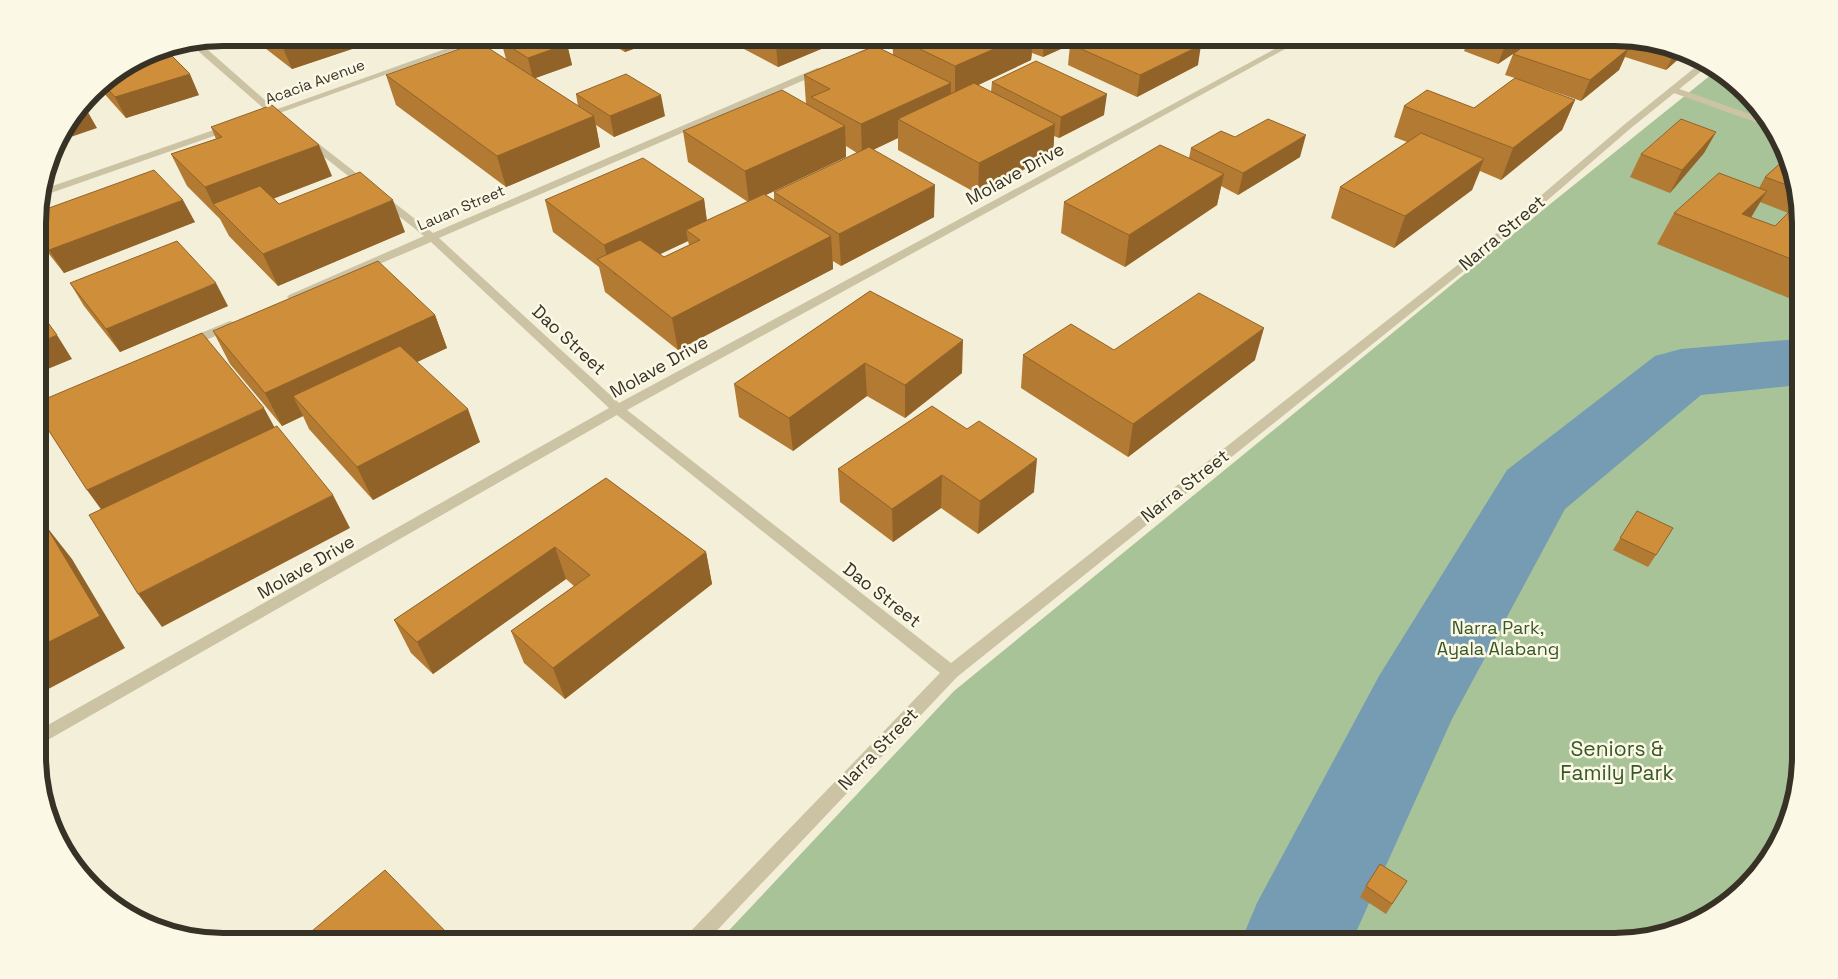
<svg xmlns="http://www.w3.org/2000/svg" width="1838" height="979" viewBox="0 0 1838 979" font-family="'Space Grotesk',sans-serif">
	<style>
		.green { fill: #a7c397 }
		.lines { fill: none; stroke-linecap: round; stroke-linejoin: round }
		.river { fill: #759cb2; fill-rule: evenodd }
		.service { fill: #ccc3a4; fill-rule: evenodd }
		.minor { fill: #ccc3a4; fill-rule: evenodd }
		.tertiary { fill: #ccc3a4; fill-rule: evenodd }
		.wall { fill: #b27a32; fill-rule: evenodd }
		.shaded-wall { fill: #916329 }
		.building { fill: #cf8e3a; stroke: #916329 }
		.labels { text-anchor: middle; stroke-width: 5; stroke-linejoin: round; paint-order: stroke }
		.far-street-label { font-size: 15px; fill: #373126; stroke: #fbf8e5 }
		.street-label { font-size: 18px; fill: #373126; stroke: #fbf8e5 }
		.park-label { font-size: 18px; fill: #375728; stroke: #fbf8e5 }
		.near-park-label { font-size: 21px; fill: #375728; stroke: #fbf8e5 }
		.rim { fill: none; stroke: #373126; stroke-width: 6 }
	</style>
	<rect width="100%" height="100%" fill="#f3efd8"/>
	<!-- green -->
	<path class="green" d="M1717,70L1737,84L1769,120L1799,200L1800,756L1781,838L1754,878L1718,910L1674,932L1626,941H719L954,691L1554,201Z"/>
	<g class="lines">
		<!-- river -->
		<path class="river" d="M1799,339V385L1701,395L1565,509L1452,719L1352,941H1241L1257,903L1379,676L1507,470L1655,356L1681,349Z"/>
		<!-- service -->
		<path class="service" d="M1674,87L1769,121L1772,128L1671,92L1669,90Z"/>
		<!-- minor -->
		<path class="minor" d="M890,38H900L863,55L860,56L856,53Z
			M1295,38H1305L627,410L951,663L1483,245L1625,124L1703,61L1709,65L1631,128L1491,249L957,677L707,941H686L688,934L940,673L617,415L39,745V730L609,408L431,242L297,299H289L287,297L289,295L424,236L304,141V137H310L433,233L817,68H823V72L439,238L619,403Z
			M199,42L283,116V120H277L190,44Z
			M230,321L234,322L236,325L234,328L192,346H184L182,343L184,340Z"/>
		<!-- tertiary -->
		<path class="tertiary" d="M476,38H487L266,118H260L258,116Z
			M231,124L236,127L234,129L42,196L44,189Z"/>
	</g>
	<!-- wall -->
	<path class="wall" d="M252,38H381L382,39L292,69Z
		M600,38H664L625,52Z
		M723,38H845V39L778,67Z
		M892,38H1184L1198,65L1137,97L1068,65L1070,45L1043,57L1032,53L1031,60L978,85L991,92L992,82L1104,115L1059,138L1054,136L1053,154L978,194L898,150V138L873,150L934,217L841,266L833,261V269L678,350L605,292L599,267L553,232L545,200L704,199L707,221L748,202L688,162L683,131L806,104L804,75L893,54ZM846,146L857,153L774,192V200L766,195L846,157ZM688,241L689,245L664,257L660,254Z
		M1200,38H1240L1222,47Z
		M1425,38H1446L1438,42Z
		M1469,38H1614L1684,54L1666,70L1625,57L1619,70L1581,101L1523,81L1575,100L1562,130L1501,180L1480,171L1472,190L1394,248L1331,218L1340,187L1407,142L1394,137L1404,106L1474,108L1515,78L1505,75L1513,54L1521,48L1498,64L1464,51Z
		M501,41L567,44L572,65L535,78L578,106L576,94L665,116L614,137L596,125L600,147L506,187L396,105L386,75L506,59Z
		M153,52L199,95L126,118L101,90L94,92L101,84Z
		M211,127L332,176L274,198L279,204L405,232L278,286L229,236L220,219L187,186L171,154L216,139Z
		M1716,132L1704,153L1670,193L1630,177L1641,154Z
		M1235,137L1300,157L1238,195L1221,186L1217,205L1125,267L1061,233L1064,202L1189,158L1191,148Z
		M1784,160L1799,200V296L1796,301L1657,244L1674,213L1759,188L1765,177ZM1760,202L1788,213L1775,226L1751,218Z
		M38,212L195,222L64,273L38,240Z
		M70,283L228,306L120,352L84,306Z
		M870,291L962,373L905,418L867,396L793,451L739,417L734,384Z
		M435,315L447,348L417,362L480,442L373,500L309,429L303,416L282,426L230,364L213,331Z
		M1114,350L1255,360L1128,457L1021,388L1023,355Z
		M932,406L1034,492L978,534L941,508L893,542L840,502L838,469Z
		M606,478L706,552L712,584L565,699L524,663L511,631L574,586L566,579L433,674L411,653L394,620Z
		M1637,511L1656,555L1648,567L1613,550Z
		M1407,881L1386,914L1360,897L1366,886Z"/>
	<!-- shaded-wall -->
	<path class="shaded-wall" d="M317,38H381L382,39L292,69L283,48Z
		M622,38H664L625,52Z
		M797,38H845V39L778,67L776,46Z
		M1019,38H1033L1031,60L955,96V66Z
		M1044,38H1085L1043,57Z
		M1224,38H1240L1222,47Z
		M1440,38H1446L1438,42Z
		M1514,38H1537L1498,64L1506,43Z
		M567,44L572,65L533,79L528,58Z
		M1201,45L1198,65L1137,97L1140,75Z
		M1628,49L1619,70L1581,101L1590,80Z
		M1675,52L1684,54L1666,70Z
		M190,74L199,95L126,118L115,97Z
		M951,83L950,114L898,119V138L862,155L861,124Z
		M99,86L101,90L94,92Z
		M1107,94L1104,115L1059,138L1061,117Z
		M661,95L665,116L614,137L610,116Z
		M1575,100L1562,130L1501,180L1513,148Z
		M85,107L97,128L56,142L83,108Z
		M594,116L600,147L506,187L497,156Z
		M1055,124L1053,154L978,194L979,163Z
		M845,126L846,157L749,203L745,171Z
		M1716,132L1704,153L1670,193L1682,170Z
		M1306,135L1300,157L1238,195L1243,173Z
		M319,145L332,176L226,217L213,204L205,187Z
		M1484,159L1472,190L1394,248L1405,216Z
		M1224,174L1217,205L1125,267L1129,235Z
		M935,185L934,217L841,266L839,234Z
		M1767,191L1748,222L1742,214Z
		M704,199L708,231L686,230L688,241L616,275L610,269L604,245Z
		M183,200L195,222L64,273L49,250Z
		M393,200L405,232L278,286L263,254Z
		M831,236L833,269L678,350L672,318Z
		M216,283L228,306L120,352L106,329Z
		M38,286L46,298L38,301Z
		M435,315L447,348L308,413L293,396L303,416L282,426L265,393Z
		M1264,328L1255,360L1128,457L1133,424Z
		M57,335L72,359L38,373V343Z
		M963,340L962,373L905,418V385Z
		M865,363L867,396L793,451L789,418Z
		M264,408L282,441L111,523L87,490Z
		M468,409L480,442L373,500L357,467Z
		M1037,459L1034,492L978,534L980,501Z
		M942,475L941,508L893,542L892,509Z
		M333,495L350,528L162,627L138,594Z
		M46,526L72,559L125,648L39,694V647Z
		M555,547L566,579L433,674L417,642Z
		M706,552L712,584L565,699L553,668Z"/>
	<!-- building -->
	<path class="building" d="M270,38H317L283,48Z
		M510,38H556L567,44L528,58L501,41Z
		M760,38H797L776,46Z
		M897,38H1019L955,66Z
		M1084,38H1184L1201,45L1140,75L1070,44Z
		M1491,38H1514L1506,43Z
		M1536,38H1591L1628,49L1590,80L1513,54Z
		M479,42L594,116L497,156L386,75Z
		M875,46L951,83L861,124L811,97L830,89L804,75Z
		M165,49L190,74L115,97L102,83L153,52Z
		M1036,61L1107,94L1061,117L992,82Z
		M626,74L661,95L610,116L576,94Z
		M1515,78L1575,100L1513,148L1404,106L1427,90L1474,108Z
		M974,83L1055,124L979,163L898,119Z
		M782,90L845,126L745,171L683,131Z
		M272,105L319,145L205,187L171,154L222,137L211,127Z
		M1268,119L1306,135L1243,173L1191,148L1221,131L1235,137Z
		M1681,119L1716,132L1682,170L1641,154Z
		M1421,133L1484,159L1405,216L1340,187Z
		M1160,145L1224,174L1129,235L1064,202Z
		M869,147L935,185L839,234L774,192Z
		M643,158L704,199L604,245L545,200Z
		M1784,160L1795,188L1765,177Z
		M154,170L183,200L49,250L38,235V212Z
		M360,172L393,200L263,254L213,204L260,186L279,204Z
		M1719,173L1767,191L1742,214L1775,226L1797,204L1799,205V262L1674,213Z
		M764,194L831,236L672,318L597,259L640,240L664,257L700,240L686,230Z
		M177,241L216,283L106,329L70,283Z
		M378,261L435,315L265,393L213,331Z
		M870,291L963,340L905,385L865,363L789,418L734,384Z
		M1199,293L1264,328L1133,424L1023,355L1071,324L1114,350Z
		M38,309L57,335L38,343Z
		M202,333L264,408L87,490L38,414V402Z
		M400,346L468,409L357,467L293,396Z
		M932,406L967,429L979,421L1037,459L980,501L942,475L892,509L838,469Z
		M277,426L333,495L138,594L89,515Z
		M606,478L706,552L553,668L511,631L590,575L555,547L417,642L394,620Z
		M1637,511L1673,528L1656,555L1620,538Z
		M46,526L100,616L39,647V529Z
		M1380,864L1407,881L1392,904L1366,886Z
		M385,870L455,941H311L306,936Z"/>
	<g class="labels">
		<!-- far-street labels -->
		<g class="far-street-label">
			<text transform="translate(315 82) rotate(-20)" y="5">Acacia Avenue</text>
			<text transform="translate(461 208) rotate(-23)" y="5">Lauan Street</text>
		</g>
		<!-- street labels -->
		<g class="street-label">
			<text transform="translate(1015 174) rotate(-29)" y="6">Molave Drive</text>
			<text transform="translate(1502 233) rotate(-40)" y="6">Narra Street</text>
			<text transform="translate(569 340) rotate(43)" y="6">Dao Street</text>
			<text transform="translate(659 367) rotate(-29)" y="6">Molave Drive</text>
			<text transform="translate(1185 486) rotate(-38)" y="6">Narra Street</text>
			<text transform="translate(306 567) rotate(-30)" y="6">Molave Drive</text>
			<text transform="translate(882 595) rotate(38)" y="6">Dao Street</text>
			<text transform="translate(878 749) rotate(-46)" y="6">Narra Street</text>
		</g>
		<!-- park labels -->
		<g class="park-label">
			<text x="1498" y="634">Narra Park,<tspan x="1498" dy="21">Ayala Alabang</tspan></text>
		</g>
		<!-- near-park labels -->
		<g class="near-park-label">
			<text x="1617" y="756">Seniors &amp;<tspan x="1617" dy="24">Family Park</tspan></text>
		</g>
	</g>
	<!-- crop -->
	<path d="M0 0H1838V979H0ZM223 46H1615A177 177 0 0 1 1792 223V756A177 177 0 0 1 1615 933H223A177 177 0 0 1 46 756V223A177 177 0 0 1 223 46Z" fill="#fbf8e5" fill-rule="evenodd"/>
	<path class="rim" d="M223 46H1615A177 177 0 0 1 1792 223V756A177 177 0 0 1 1615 933H223A177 177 0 0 1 46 756V223A177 177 0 0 1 223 46Z"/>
</svg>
